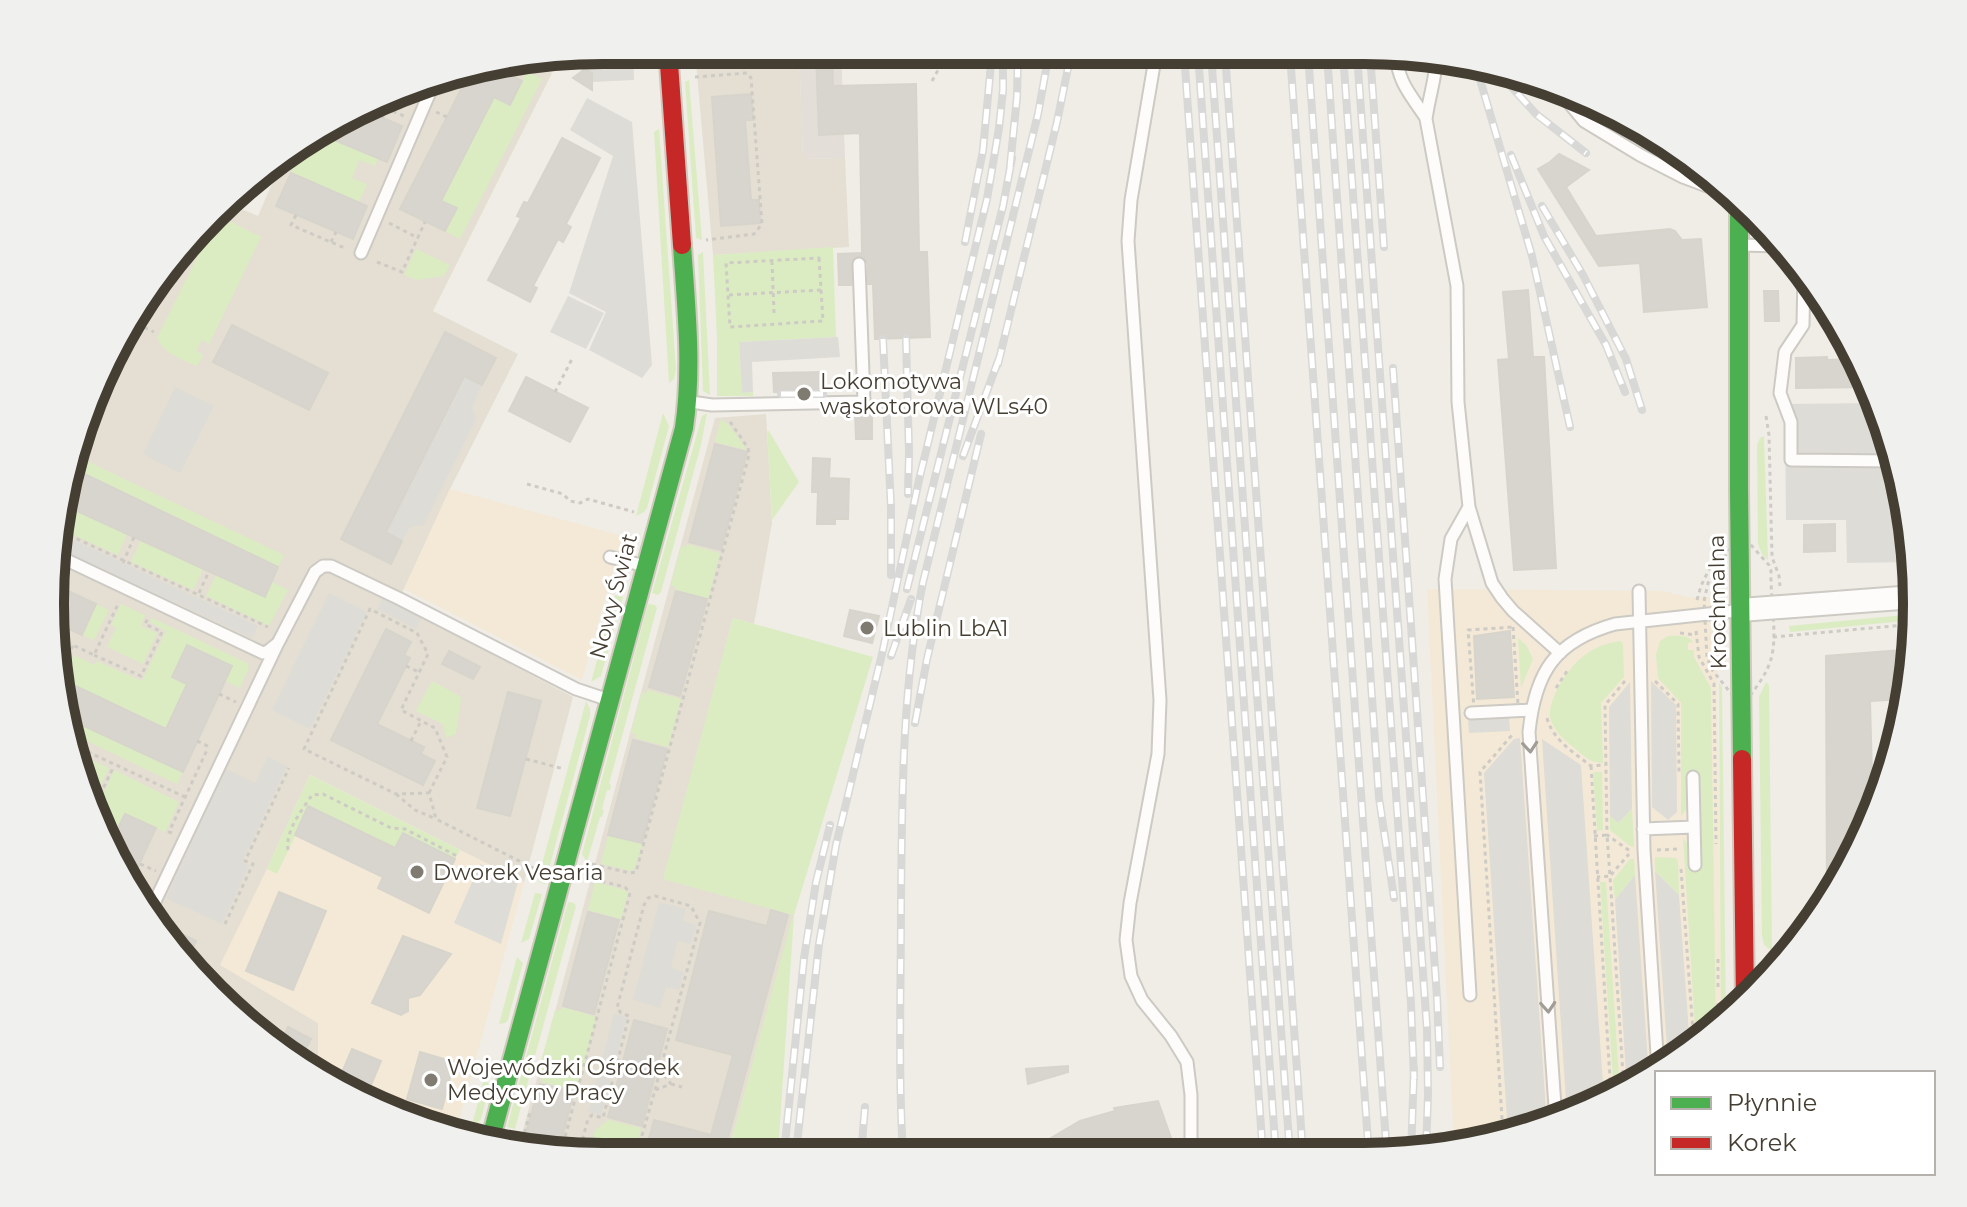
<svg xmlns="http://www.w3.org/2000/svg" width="1967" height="1207" viewBox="0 0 1967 1207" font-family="Montserrat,sans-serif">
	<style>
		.residential { fill: #e4dfd2 }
		.commercial { fill: #f4e9d7 }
		.industrial { fill: #e3ded7 }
		.green { fill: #dbecc3 }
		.parking { fill: #dedcd6 }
		.building { fill: #d8d5ce; stroke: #d7d4cc; stroke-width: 2 }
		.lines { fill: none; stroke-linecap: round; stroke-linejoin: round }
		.lane-casing { stroke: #cdcac4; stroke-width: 15 }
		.street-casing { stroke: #cdcac4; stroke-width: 26 }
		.fast-casing { stroke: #cfcabc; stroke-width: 22 }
		.jam-casing { stroke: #cfcabc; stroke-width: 22 }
		.path { stroke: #cecbc5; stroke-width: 3; stroke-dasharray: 4 4; stroke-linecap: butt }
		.lane { stroke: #fdfcfb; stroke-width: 11 }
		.street { stroke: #fdfcfb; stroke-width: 22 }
		.fast { stroke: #4caf50; stroke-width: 18 }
		.jam { stroke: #c62828; stroke-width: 18 }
		.rail-casing { stroke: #d8d8d7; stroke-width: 8 }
		.rail { stroke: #fff; stroke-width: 5; stroke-dasharray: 15; stroke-linecap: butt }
		.oneway { stroke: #a19d96 }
		.poi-dot { fill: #807b71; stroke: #fff; stroke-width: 3 }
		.labels { text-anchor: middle; stroke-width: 6; stroke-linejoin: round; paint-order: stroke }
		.poi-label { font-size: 22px; fill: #453e32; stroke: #fff; text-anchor: start }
		.street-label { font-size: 22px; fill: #453e32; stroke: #fff }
		.rim { fill: none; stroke: #453e32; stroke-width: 10 }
	</style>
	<rect width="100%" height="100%" fill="#efede6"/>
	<!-- residential -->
	<path class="residential" d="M695,51H799L803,159L845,158L849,247L713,255Z
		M531,62L552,73L433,311L518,354L450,489L397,604L573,697L524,882L310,775L267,869L221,965L318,1023V1072L267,1043L144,911L79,781L50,603L79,426L144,296L230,204L258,216L285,154L426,79Z
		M766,414L772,523L754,624L733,618L664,878L794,915L728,1153L532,1152L518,1149L715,418Z"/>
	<!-- commercial -->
	<path class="commercial" d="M450,489L623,536L582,680L404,589Z
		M1427,589L1663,591L1688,597H1716L1722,1024L1640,1083L1541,1128L1454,1145Z
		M310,775L524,882L456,1132L392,1115L318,1072V1023L220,965L267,869Z"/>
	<!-- industrial -->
	<path class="industrial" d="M799,51H841L845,158L803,159Z"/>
	<!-- green -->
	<path class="green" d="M695,51H748L744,57L696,61Z
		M527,71L542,79L460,239L445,231L456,209L441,201L494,97L510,105Z
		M689,80L702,240L696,238L685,82Z
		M659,129L676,370L674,379L669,383L654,132Z
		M322,135L378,159L375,166L359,160L352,178L367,184L359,202L291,173L302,145Z
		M220,219L227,220L261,237L209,344L202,340L196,351L203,355L197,366C182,359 164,354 157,338L214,223Z
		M833,247L836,337L739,342L742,393L753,392V396H717V338L713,255Z
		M416,249L450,265L444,276L417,280L404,275Z
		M703,252L710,395L703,391L698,255Z
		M663,413L669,426L647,508L644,512L636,516Z
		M707,413L701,445L661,592L658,595L652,593L702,416Z
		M721,419L729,425L747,450L715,442Z
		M767,431H769L799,482L772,520Z
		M1764,436L1768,560L1762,554L1758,544L1757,445L1760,438Z
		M74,455L284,555L278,567L72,468Z
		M67,507L127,534L118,555L62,530Z
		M141,540L203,569L193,590L131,562Z
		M687,544L720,553L708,599L675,590V587L671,585L681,546L686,547Z
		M216,575L265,596L272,582L288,590L269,626L206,596Z
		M615,595L623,597L601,676L591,682Z
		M96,604L109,610L94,640L82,635Z
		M121,604L145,615L141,626L157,633L143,664L107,647L116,628L111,625Z
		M648,604L655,605L657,608L609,784L611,785L610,790H607L602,809L604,810L602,817H600L587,862L582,854Z
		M1915,614V620L1790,632L1789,626Z
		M152,618L247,663L249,667L240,688L225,681L232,666L187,645V684L166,729L63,680L74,655L94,665L97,661L142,681L166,631L150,622Z
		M733,618L873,657L794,915L778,1153H728L793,915L663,879Z
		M1668,636C1677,636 1688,634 1693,642L1688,643V650H1694V657L1711,688L1716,1029L1696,1043L1683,838L1688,845L1690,869H1701L1699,773H1687C1687,787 1692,806 1681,816V703L1658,678L1656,655L1660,641Z
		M1518,638L1527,646L1533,659L1521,688Z
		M1621,641L1623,645L1624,677L1601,703L1603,763C1587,762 1583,755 1572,746C1562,738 1552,729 1550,716C1549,708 1553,699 1556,692C1569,665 1590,644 1621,641Z
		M432,681L461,697L456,734L446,738L443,724L416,711Z
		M1766,682L1769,685L1772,951L1764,945L1762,936L1759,697Z
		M1719,683L1722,686L1726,1021L1721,1025Z
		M648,690L681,699L668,747L635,738L636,734L631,733L642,692L647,693Z
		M586,701L590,709V716L545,884L539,882L538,879Z
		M69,719L183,772L177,784L72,734Z
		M75,752L109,768L91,806L79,781Z
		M114,770L179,802L165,832L125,814L110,844L95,812Z
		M1593,772H1602L1603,830L1597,831Z
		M310,775L460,850L455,859L403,834L395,848L309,807L277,874L267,869Z
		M1632,809L1634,847L1630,846L1610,830V816L1618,823Z
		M608,835L642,844L635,867L632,871L601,864Z
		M1655,857L1676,858L1678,861L1679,895L1655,871Z
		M1630,859H1634L1635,875L1615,900L1613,880Z
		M595,882L625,890L628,893L621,919L588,910Z
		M1600,882H1606L1620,1092L1614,1095Z
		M535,893L542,894L529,939L521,943Z
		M568,902L574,903L576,906L515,1129L507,1127Z
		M517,957L523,963L508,1020L505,1023L499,1024Z
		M562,1007L596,1017L577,1091L542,1082V1078L537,1076L555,1010L560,1011Z
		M484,1079L490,1085L481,1119L478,1123L472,1125Z
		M608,1120L641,1128L635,1153L589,1152L595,1131Z"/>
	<!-- parking -->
	<path class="parking" d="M604,50H633L634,80L592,82V73L563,57Z
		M587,98L632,122L652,365L642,378L589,350L606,312L569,293L613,156L570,130Z
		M568,296L604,313L586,349L550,332Z
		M838,337L840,357L752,362L753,392L742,393L739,342Z
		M464,376L482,385L472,407L476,419L424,525L410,527L402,541L386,532Z
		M175,387L214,406L180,473L143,454Z
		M1878,403L1887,425L1912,531L1913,562L1847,563L1846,520H1786L1785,404Z
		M61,534L258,626L252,638L59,549Z
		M329,593L367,612L310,729L272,710Z
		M384,597L422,617L416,629L377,609Z
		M1651,681L1676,705L1677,812L1668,820L1652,807Z
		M1630,682L1632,809L1618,823L1610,816L1609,707Z
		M1509,716L1510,731L1469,733L1468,719Z
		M1520,738L1547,1125L1508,1134L1484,773L1514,739Z
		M1542,739L1581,765L1604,1099L1567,1116Z
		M268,757L287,766L242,862L249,866L222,924L166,898L226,769L255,783Z
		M480,864L518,882L501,944L454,923Z
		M1655,871L1679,895L1690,1047L1668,1063Z
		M1635,875L1649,1077L1627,1089L1615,900Z
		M659,902L686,909L683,921L697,925L691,944L678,941L671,968L684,972L679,990L666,987L660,1008L633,1000Z
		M614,1014L627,1017L601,1115L588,1112Z"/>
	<!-- building -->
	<path class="building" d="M816,51H832L833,86L916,84L919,252H927L930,337L875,339L873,284H868V264L864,257L858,256L851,261V285H839L838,254L862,253L860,133L819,135Z
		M496,68L522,81L510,105L494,97L441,201L457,208L445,231L400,209L470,72Z
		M585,69L592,73V90L573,78Z
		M751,94L753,120H745L751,200H759L760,223L721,226L712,97Z
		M366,111L402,126L387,162L322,135Z
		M562,138L600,158L566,224L571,227L563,242L558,239L533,286L537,288L530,302L488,280L521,218L517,216L524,202L528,203Z
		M1559,154L1589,170L1566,187L1596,236L1670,229L1675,231L1682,240L1701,239L1707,307L1644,312L1640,263L1599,266L1538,169L1550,162Z
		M291,173L367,206L353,239L276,206Z
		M1528,290L1533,357H1544L1556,568L1514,570L1498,360L1509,359L1503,292Z
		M1764,291H1778L1779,321H1765Z
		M232,325L328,373L309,410L213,362Z
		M445,332L496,358L482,385L464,376L386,532L402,541L391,564L341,539Z
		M1827,357V360L1858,359L1870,387L1796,388V358Z
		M823,372V391L774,392L773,373Z
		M526,377L588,408L570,442L509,411Z
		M855,411H872V439H856Z
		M715,444L747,452L721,550L689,542Z
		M813,458L830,459L829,478L849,479L848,519H835V524H817L818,492H812Z
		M72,468L278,567L265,597L66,506Z
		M1835,524V551L1804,552V525Z
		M53,584L96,604L82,635L65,627L57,645L50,603Z
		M676,591L707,599L680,696L649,687Z
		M850,610L879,616L872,643L844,636Z
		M386,629L411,642L404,655L410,658L377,724L424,747L421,754L435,761L423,785L331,740Z
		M1510,631L1514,697L1477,699L1474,636Z
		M187,645L232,666L183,772L69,719L63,680L166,729L187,684L172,677Z
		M1914,649L1906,699L1870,701L1873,814L1860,848L1827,901L1826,656Z
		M449,651L480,667L473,679L442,664Z
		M508,692L541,701L510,816L477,808Z
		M633,740L667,749L642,843L608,835Z
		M308,806L395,848L403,833L455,859L429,913L378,888L383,877L295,835Z
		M125,814L156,828L130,884L110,844Z
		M279,892L326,911L293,990L246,971Z
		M771,910L788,915L724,1153H645L654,1120L711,1135L733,1055L676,1040L709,911L767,926Z
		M588,912L619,920L594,1014L563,1006Z
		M155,921L196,941L188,959L154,922Z
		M403,936L451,954L420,995L408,998V1011L401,1015L372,1003Z
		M634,1020L667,1029L642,1126L608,1117Z
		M288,1027L311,1039L299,1061L264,1040L270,1028L284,1036Z
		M352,1049L381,1061L365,1099L337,1084Z
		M420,1052L454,1062L442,1109L407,1099Z
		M1068,1066V1072L1028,1084L1026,1069Z
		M540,1084L574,1092L559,1149L525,1140L528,1130L527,1129Z
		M1158,1101L1177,1155L1024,1154L1080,1121L1115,1111L1114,1108Z"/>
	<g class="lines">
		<!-- lane casing -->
		<g class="lane-casing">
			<path id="lane" d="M1156,53L1131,200L1128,241L1160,700L1158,754L1130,903L1126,940L1131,976L1142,1000L1171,1036L1187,1062L1191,1095V1155
				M1396,54C1398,83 1411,95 1426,118
				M1437,55C1436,77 1429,97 1426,119L1457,286L1458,402L1469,507L1492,583L1502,598L1513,611L1560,653
				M1556,87L1584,121L1640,155L1683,177L1707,186L1728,190
				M1740,245L1785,246
				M361,253L436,78
				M1804,273L1803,325L1785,352L1780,393L1791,422V460L1896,461
				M691,402L712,405L864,402L859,264
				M1469,507L1451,539L1445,579L1470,995
				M58,556L263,653L268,651L278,643L315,572L323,566H331L400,599L576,689L606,699
				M610,557L645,566
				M1639,591L1644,850L1658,1070
				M1471,713L1531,710
				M1693,777L1695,865
				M1643,829L1694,827
				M148,916L277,645
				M1556,1121L1529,732C1535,672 1555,641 1615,624L1736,611"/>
		</g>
		<!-- street casing -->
		<g class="street-casing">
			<path id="street" d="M1741,610L1914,597"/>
		</g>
		<!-- fast casing -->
		<g class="fast-casing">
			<path id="fast" d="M1739,201V490L1742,759
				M490,1141L684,428C693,367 686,306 682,245"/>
		</g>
		<!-- jam casing -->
		<g class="jam-casing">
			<path id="jam" d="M668,50L682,245
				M1742,759L1745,1002"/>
		</g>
		<!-- path -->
		<path class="path" d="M695,63L745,59L750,51
			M454,75L466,80
			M695,77L747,73L751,78L762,224L754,234L706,240
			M932,81L948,52
			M378,105L404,116
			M436,112L447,117
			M382,118L391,98
			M296,215L291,225L347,249
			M389,223L418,238
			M331,242L336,232
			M819,258L823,321L730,327L726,263Z
			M772,261L774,313
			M377,262L402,272L425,222
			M729,295L821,290
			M137,324L154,332
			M555,392L573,357
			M1766,416L1769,435L1772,557L1779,576L1780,586
			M527,484L563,494L570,501L580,503L588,499L634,512
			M62,532L268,627
			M1740,533L1769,565L1771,571C1770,597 1778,636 1771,659C1766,677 1752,692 1742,707L1713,671L1707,658L1704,601L1708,583Z
			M123,563L134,537
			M199,593L209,571
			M1697,600L1701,586L1714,559
			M1513,627L1518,705L1474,708L1468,630Z
			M1696,631L1699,657L1714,684L1716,844
			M1680,633L1696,635
			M1773,637L1915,624
			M60,639L94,655L119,602
			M94,655L141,676L162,632L145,624L149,616
			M406,666L419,672
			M61,671L73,645
			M1625,681L1605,705L1607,835L1630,851
			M1655,681L1678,704L1679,772
			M1556,688L1569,668
			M219,694L236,702
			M1547,718C1553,740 1573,752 1591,766L1605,765
			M197,741L210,747
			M411,741L421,721
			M73,745L185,797
			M526,759L564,769
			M1591,766L1611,1096
			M429,793L447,757L435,728L401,710L428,654L417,633L370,609L304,749L396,794L429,793L436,819L537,870
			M396,794L415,810L436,819
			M93,809L114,766
			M172,833L169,832L207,750L209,751
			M1594,836L1607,835L1610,876L1597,877
			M288,850C285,831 302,810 312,795L323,794L391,828L405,829L457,856
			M1657,850L1679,849V847
			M140,864L156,871
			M592,864L630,873L636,872L749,455L748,448L729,420
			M1681,869L1694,1045
			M225,924L253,864L245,861L289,768
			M1718,959V991
			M1718,1003L1719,1027
			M671,1084L682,1087
			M655,1090L660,1071
			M1624,1090L1610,876L1629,854
			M1503,1135L1480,772L1513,734
			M528,1151L529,1144L522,1142L530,1112
			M561,1152L630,893L625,887L588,878
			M582,1153L579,1152L588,1119L592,1115L603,1118L629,1016L621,1013L617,1008L644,905L648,898L655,896L691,906L700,923L660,1070L671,1084L655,1090L637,1153"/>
		<!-- lane -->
		<use href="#lane" class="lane"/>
		<!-- street -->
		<use href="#street" class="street"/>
		<!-- fast -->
		<use href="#fast" class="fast"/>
		<!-- jam -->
		<use href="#jam" class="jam"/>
		<!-- rail casing -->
		<g class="rail-casing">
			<path id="rail" d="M1184,53L1263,1155
				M1198,53L1276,1155
				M1211,53L1290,1155
				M1225,53L1303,1155
				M1290,54L1369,1156
				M1308,54L1387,1156
				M1327,54L1379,798L1394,898
				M1343,54L1411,1004L1414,1079
				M1357,54L1427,1029L1428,1095L1426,1151
				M1370,54L1384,247
				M1476,66L1532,256L1570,427
				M1497,71L1536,114L1586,153
				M1511,155L1544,236L1606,345L1625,392
				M1010,167L1017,97L1018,52
				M1542,206L1583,275L1626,359L1642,410
				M965,242L983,150L991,64
				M906,338L909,452L908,494
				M883,339L891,508V575
				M998,364L1057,122L1071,53
				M1393,368L1437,998L1440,1067
				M781,394H823
				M963,456L1000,356
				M907,589L1003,206L1012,158
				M891,656L911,599
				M915,723L927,659L981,434
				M784,1153L804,958L816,882L830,825
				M796,1153L819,944L836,845L882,654L919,480L987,199L999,128L1003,90V52
				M861,1154L865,1107
				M903,1154C898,1071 901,987 901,904C902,797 902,688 923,582L1038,114L1049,53
				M1411,1154L1414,1068"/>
		</g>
		<!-- rail -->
		<use href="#rail" class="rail"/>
	</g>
	<!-- one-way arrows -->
	<defs><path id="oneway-chevron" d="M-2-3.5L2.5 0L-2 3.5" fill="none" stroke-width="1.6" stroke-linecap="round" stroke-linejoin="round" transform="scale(2)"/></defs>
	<g class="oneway">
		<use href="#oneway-chevron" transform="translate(1530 747) rotate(85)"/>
		<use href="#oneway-chevron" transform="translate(1548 1007) rotate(86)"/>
	</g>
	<!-- markers -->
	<g class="poi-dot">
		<circle cx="804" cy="394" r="8"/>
		<circle cx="867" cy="628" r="8"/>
		<circle cx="417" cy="872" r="8"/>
		<circle cx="431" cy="1080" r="8"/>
	</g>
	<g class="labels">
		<!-- poi labels -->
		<g class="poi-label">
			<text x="820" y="389">Lokomotywa<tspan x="820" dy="25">wąskotorowa WLs40</tspan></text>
			<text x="883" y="636">Lublin LbA1</text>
			<text x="433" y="880">Dworek Vesaria</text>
			<text x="447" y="1075">Wojewódzki Ośrodek<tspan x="447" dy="25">Medycyny Pracy</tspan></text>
		</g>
		<!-- street labels -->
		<g class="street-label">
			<text transform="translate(613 596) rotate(-75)" y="8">Nowy Świat</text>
			<text transform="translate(1717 602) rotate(-91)" y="8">Krochmalna</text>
		</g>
	</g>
	<!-- crop -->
	<path d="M0 0H1967V1207H0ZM603 64H1364A539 539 0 0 1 1903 603V604A539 539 0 0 1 1364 1143H603A539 539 0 0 1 64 604V603A539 539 0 0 1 603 64Z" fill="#f0f0ef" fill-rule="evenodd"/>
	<path class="rim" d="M603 64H1364A539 539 0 0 1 1903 603V604A539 539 0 0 1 1364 1143H603A539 539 0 0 1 64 604V603A539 539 0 0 1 603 64Z"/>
	<!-- legend -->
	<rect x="1655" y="1071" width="280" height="104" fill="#ffffff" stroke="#b5b2ad" stroke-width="2"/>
	<rect x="1671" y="1097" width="40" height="12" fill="#4caf50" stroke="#b5b2ad" stroke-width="2"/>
	<text x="1727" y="1111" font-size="24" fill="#453e32">Płynnie</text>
	<rect x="1671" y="1137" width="40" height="12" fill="#c62828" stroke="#b5b2ad" stroke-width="2"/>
	<text x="1727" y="1151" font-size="24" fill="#453e32">Korek</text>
</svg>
